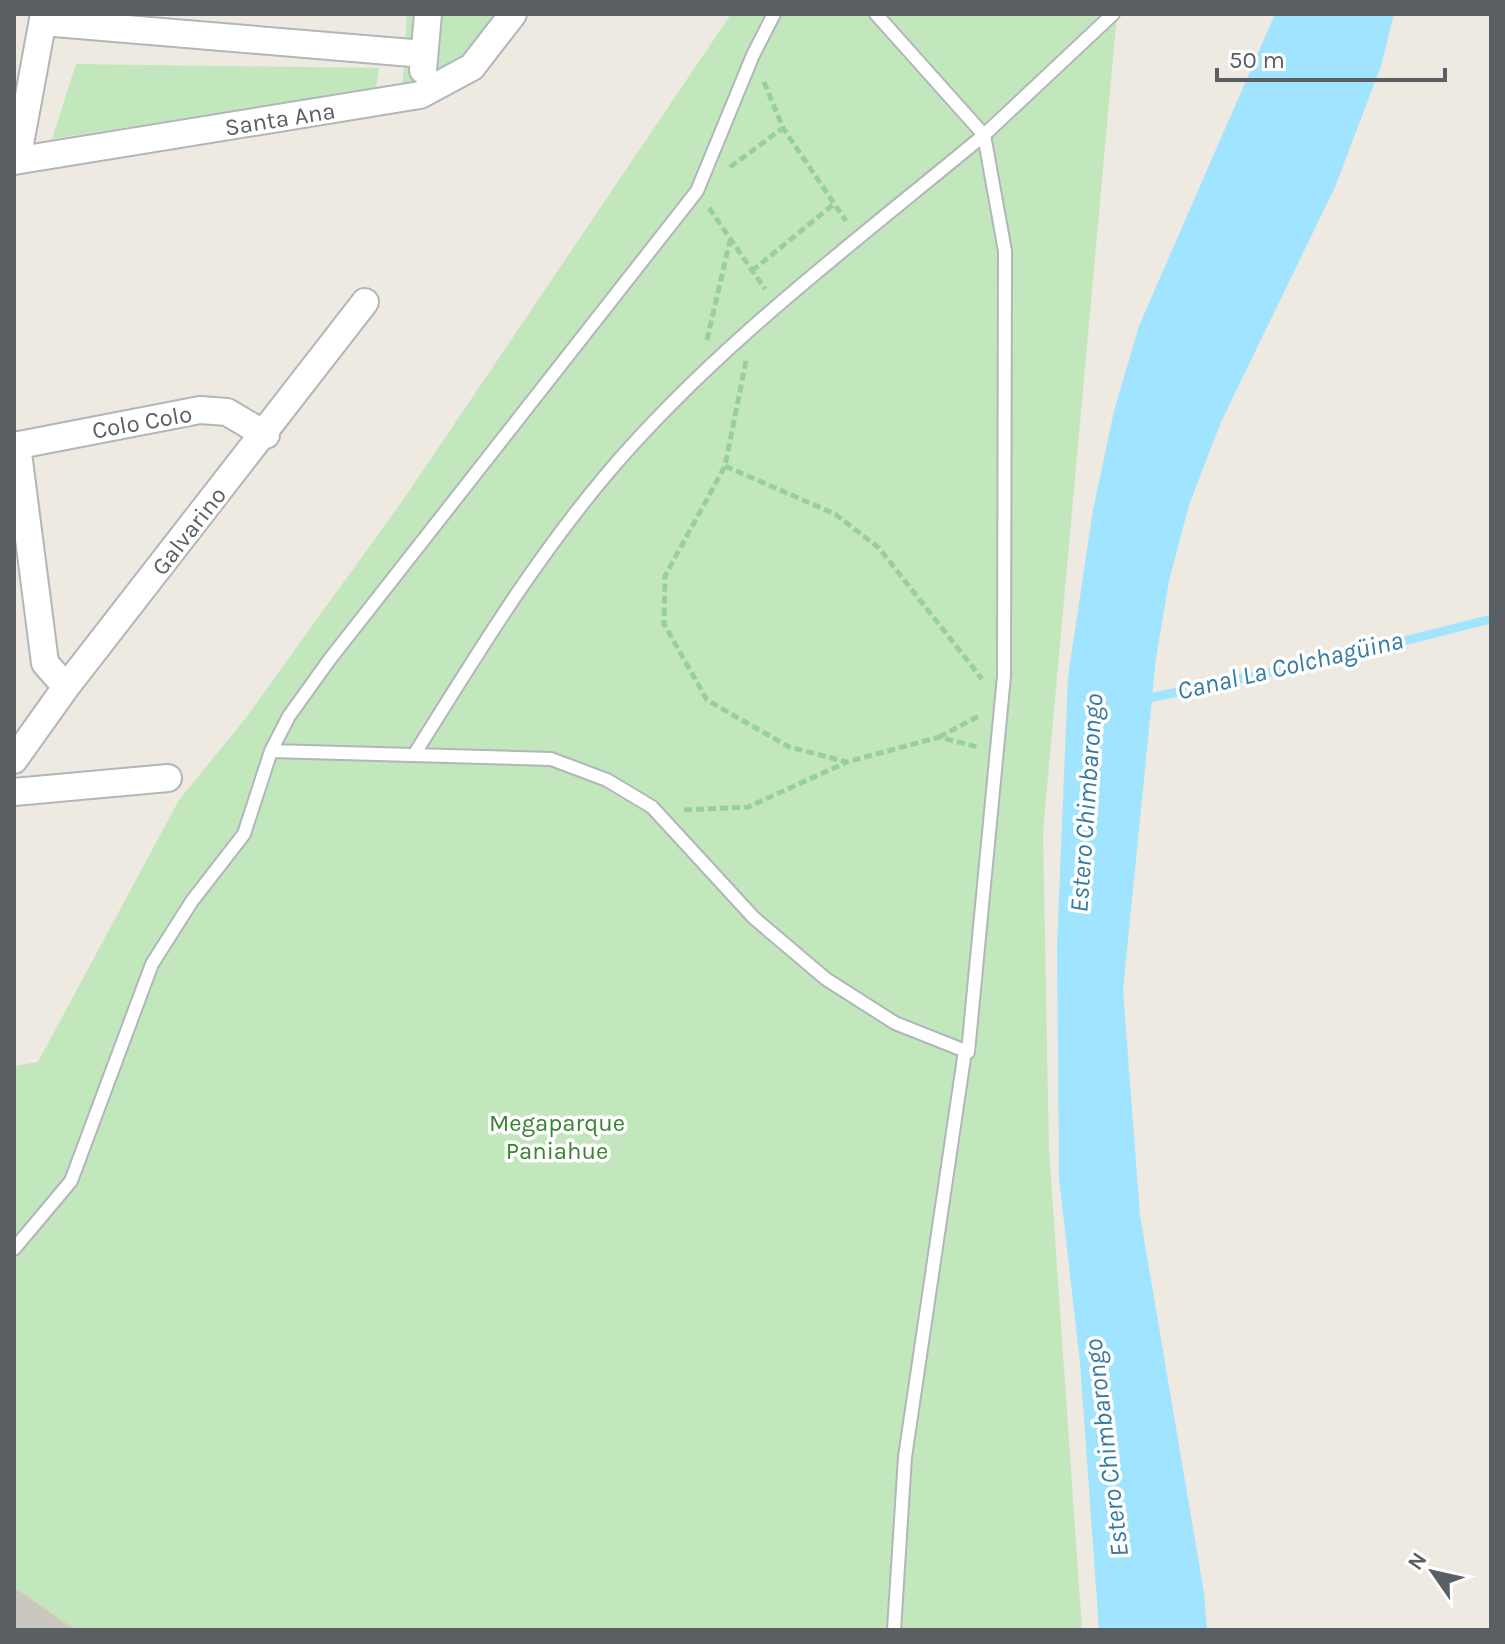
<svg xmlns="http://www.w3.org/2000/svg" width="1505" height="1644" viewBox="0 0 1505 1644" font-family="Karla,sans-serif">
	<style>
		.green { fill: #c3e7bc }
		.water { fill: #a0e4ff }
		.lines { fill: none; stroke-linecap: round; stroke-linejoin: round }
		.stream { stroke: #a0e4ff; stroke-width: 9 }
		.building { fill: #cac6c0; stroke: #d2cabf; stroke-width: 2 }
		.lane-casing { stroke: #b2b6ba; stroke-width: 16 }
		.street-casing { stroke: #b2b6ba; stroke-width: 30 }
		.path { stroke: #99cfa0; stroke-width: 5; stroke-dasharray: 8 4; stroke-linecap: butt }
		.lane { stroke: #fff; stroke-width: 12 }
		.street { stroke: #fff; stroke-width: 26 }
		.labels { text-anchor: middle; stroke-width: 7; stroke-linejoin: round; paint-order: stroke }
		.street-label { font-size: 24px; fill: #5a5f63; stroke: #fff }
		.park-label { font-size: 24px; fill: #398430; stroke: #fff }
		.water-label { font-size: 26px; font-style: italic; fill: #347ba3; stroke: #fff }
	</style>
	<rect width="100%" height="100%" fill="#eee9e1"/>
	<!-- green -->
	<path class="green" d="M407,14H513L420,95L401,108Z
		M731,14H1117L1043,832L1049,1150L1082,1630H14V1066L38,1062L179,800L245,719L405,497Z
		M76,64L379,68L376,89L52,139Z"/>
	<!-- water -->
	<path class="water" d="M1275,14H1394L1381,66L1335,187L1221,422L1189,505L1169,581L1156,658L1123,990L1140,1215L1204,1593L1207,1630H1099L1080,1363L1059,1178L1057,946L1068,677L1093,510L1114,411L1139,326Z"/>
	<g class="lines">
		<!-- stream -->
		<path class="stream" d="M1140,700L1333,659L1491,619"/>
	</g>
	<!-- building -->
	<path class="building" d="M14,1588L74,1630H14Z"/>
	<g class="lines">
		<!-- lane casing -->
		<g class="lane-casing">
			<path id="lane" d="M876,14L984,135L1113,14
				M414,755C474,659 532,563 606,475C715,346 854,243 984,135L1005,251L1004,676L968,1052L895,1023L826,979L754,918L652,807L607,780L551,759L271,751L289,716L330,659L697,191L753,55L774,14
				M14,1249L71,1181L152,964L192,901L244,834L271,751
				M894,1630L905,1457L965,1051"/>
		</g>
		<!-- street casing -->
		<g class="street-casing">
			<path id="street" d="M43,22L424,54
				M423,70L428,14
				M17,160L44,14
				M14,161L420,95L472,67L513,14
				M17,445L45,663L66,687
				M14,446L200,410L227,412L266,435
				M14,760L66,687L365,302
				M14,792L168,778"/>
		</g>
		<!-- path -->
		<path class="path" d="M764,82L783,128L846,221
			M730,167L783,128
			M709,208L765,289
			M752,271L834,204
			M707,340L730,240
			M746,361L725,466L665,576L664,624L707,700L789,747L847,762L939,737L978,747
			M725,466L835,514L879,548L982,679
			M939,737L979,716
			M684,810L748,807L845,763"/>
		<!-- lane -->
		<use href="#lane" class="lane"/>
		<!-- street -->
		<use href="#street" class="street"/>
	</g>
	<g class="labels">
		<!-- street labels -->
		<g class="street-label">
			<text transform="translate(280 119) rotate(-9)" y="8">Santa Ana</text>
			<text transform="translate(142 422) rotate(-10)" y="8">Colo Colo</text>
			<text transform="translate(189 531) rotate(-52)" y="8">Galvarino</text>
		</g>
		<!-- park labels -->
		<g class="park-label">
			<text x="557" y="1131">Megaparque<tspan x="557" dy="28">Paniahue</tspan></text>
		</g>
		<!-- water labels -->
		<g class="water-label">
			<text transform="translate(1290 665) rotate(-13)" y="9">Canal La Colchagüina</text>
			<text transform="translate(1086 803) rotate(-86)" y="9">Estero Chimbarongo</text>
			<text transform="translate(1106 1448) rotate(-97)" y="9">Estero Chimbarongo</text>
		</g>
	</g>
	<!-- border -->
	<rect width="1505" height="1644" fill="none" stroke="#5a5f63" stroke-width="32"/>
	<!-- north arrow -->
	<g transform="translate(1433 1572) rotate(304)" stroke="#ffffff" stroke-width="6" paint-order="stroke">
	<path d="M0-6L14 30L0 20L-14 30Z" fill="#5a5f63"/>
	<text y="-12" font-size="22" font-weight="bold" text-anchor="middle" fill="#5a5f63">N</text>
	</g>
	<!-- scale -->
	<path d="M1217 68v12h228v-12" fill="none" stroke="#5a5f63" stroke-width="4"/>
	<text x="1229" y="68" font-size="24" fill="#5a5f63" stroke="#ffffff" stroke-width="6" paint-order="stroke">50 m</text>
</svg>
